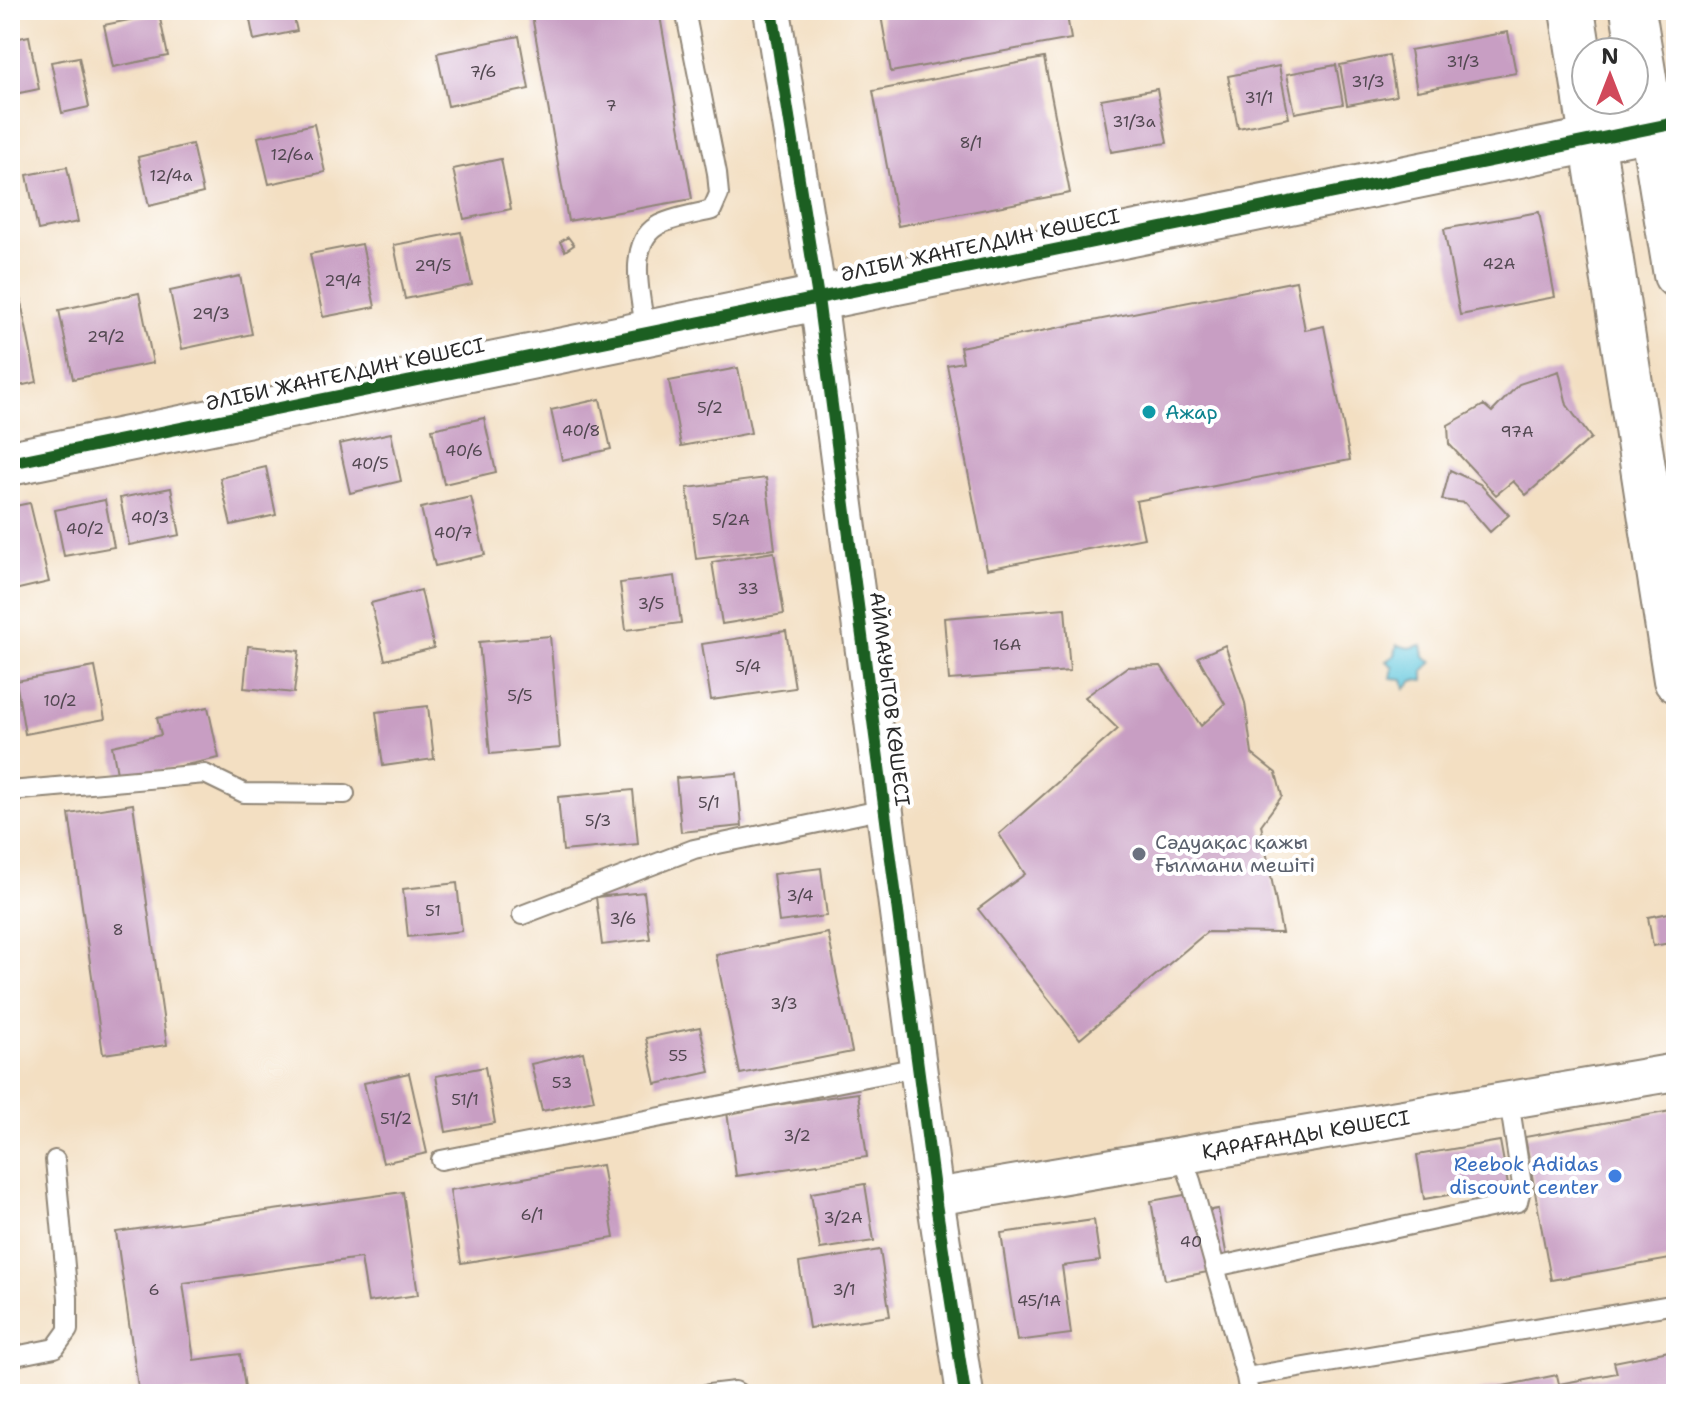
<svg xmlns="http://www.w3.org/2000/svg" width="1686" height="1404" viewBox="0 0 1686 1404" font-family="'Shantell Sans',sans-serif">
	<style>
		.water { fill: #5fc6dc; stroke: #457884; stroke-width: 2 }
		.building { fill: #c89ec3 }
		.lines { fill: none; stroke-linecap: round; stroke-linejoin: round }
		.service-casing { stroke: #8f8576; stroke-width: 22 }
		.minor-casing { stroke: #8f8576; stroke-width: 40 }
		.tertiary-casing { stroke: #8f8576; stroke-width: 48 }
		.service { stroke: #fff; stroke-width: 18 }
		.minor { stroke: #fff; stroke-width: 36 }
		.tertiary { stroke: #fff; stroke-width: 44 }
		.cycleway-casing { stroke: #fff; stroke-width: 17 }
		.cycleway { stroke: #1b5e20; stroke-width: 12 }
		.culture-dot { fill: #0f9aa8; stroke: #fff; stroke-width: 3 }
		.worship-dot { fill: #6b7280; stroke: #fff; stroke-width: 3 }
		.shop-dot { fill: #3f7fe0; stroke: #fff; stroke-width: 3 }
		.labels { text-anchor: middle; stroke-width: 8; stroke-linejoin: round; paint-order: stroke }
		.number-label { font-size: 16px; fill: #524851 }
		.street-label { font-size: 20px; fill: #2b2b2b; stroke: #fff }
		.culture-label { font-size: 20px; fill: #0d838f; stroke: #fff; text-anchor: start }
		.worship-label { font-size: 20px; fill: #5b616d; stroke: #fff; text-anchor: start }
		.shop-label { font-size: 20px; fill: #366cbe; stroke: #fff; text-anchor: end }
	</style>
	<rect width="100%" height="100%" fill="#fff"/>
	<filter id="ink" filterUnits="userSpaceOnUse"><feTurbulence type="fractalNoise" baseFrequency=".0125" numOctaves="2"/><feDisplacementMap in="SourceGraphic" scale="16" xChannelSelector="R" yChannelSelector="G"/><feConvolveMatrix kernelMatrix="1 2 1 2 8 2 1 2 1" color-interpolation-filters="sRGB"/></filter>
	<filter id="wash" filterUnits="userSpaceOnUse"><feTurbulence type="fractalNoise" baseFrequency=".006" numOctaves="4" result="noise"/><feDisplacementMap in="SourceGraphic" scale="32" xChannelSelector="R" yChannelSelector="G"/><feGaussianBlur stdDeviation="1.8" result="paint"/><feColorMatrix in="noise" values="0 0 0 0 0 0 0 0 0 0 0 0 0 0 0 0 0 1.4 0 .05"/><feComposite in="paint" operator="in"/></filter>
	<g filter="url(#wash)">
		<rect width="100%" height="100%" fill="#f3dfc2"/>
		<!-- water -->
		<path class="water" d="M1397,645L1409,648L1422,645L1424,656L1432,662L1424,671V681L1414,680L1405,688L1403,679L1391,678L1393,667L1386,661L1395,655Z"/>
		<g id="blocks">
			<!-- building -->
			<path class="building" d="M248,10H292L297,31L254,40Z
				M531,10H659L692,199L568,221Z
				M880,10H1066L1071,39L891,72Z
				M159,14L168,56L113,67L104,25Z
				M1508,32L1516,73L1417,91L1410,50Z
				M29,36L39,89L10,95V40Z
				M519,36L529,89L448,106L437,53Z
				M1389,55L1396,96L1347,105L1340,65Z
				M79,57L89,107L62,113L51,62Z
				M1044,58L1070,193L898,226L873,91Z
				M1336,65L1343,104L1295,113L1287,74Z
				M1279,66L1289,118L1238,128L1228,76Z
				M1157,89L1167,143L1111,152L1101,99Z
				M314,124L325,172L269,184L258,137Z
				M192,144L203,193L149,206L138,157Z
				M501,159L511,209L464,219L453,169Z
				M67,167L78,222L38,230L27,175Z
				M1539,212L1555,297L1460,315L1444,229Z
				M461,232L472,285L405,299L394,245Z
				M568,237L574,245L565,251L560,242Z
				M362,244L375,307L323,317L310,254Z
				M240,276L252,334L182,349L170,291Z
				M1296,281L1305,330L1324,326L1350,460L1136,501L1144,538L987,569L947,365L963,362L960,347Z
				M17,282L37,382L10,388V283Z
				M139,293L153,363L73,379L59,310Z
				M738,368L751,433L681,446L669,381Z
				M1559,371L1567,405L1591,438L1526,495L1513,481L1496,495L1449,444L1448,425L1484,405L1492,412L1519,384Z
				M600,399L611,449L562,460L551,410Z
				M484,418L496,472L444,484L432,429Z
				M391,433L401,481L350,493L339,444Z
				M266,467L276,515L231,525L220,478Z
				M1450,470L1480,484L1509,515L1490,532L1465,503L1442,500Z
				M766,478L775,549L696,559L687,488Z
				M171,488L180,535L129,545L120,498Z
				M471,497L485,555L435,566L421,508Z
				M105,500L114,547L64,556L55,510Z
				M30,503L49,582L10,591V507Z
				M774,552L784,614L722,624L712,562Z
				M675,576L681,623L626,630L620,583Z
				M421,590L434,648L385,660L371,603Z
				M1065,608L1070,671L949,680L944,618Z
				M786,631L795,688L711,700L702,644Z
				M550,636L560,748L490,754L479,642Z
				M1225,645L1245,703L1252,754L1276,773L1282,796L1261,825L1282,933L1207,932L1080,1039L978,909L1025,874L999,834L1118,729L1085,697L1127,667L1161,666L1201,726L1225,704L1198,657Z
				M248,646L299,651L294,693L244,688Z
				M95,667L105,719L25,734L16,681Z
				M428,706L434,759L383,766L376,712Z
				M208,707L219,758L118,779L112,746L161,735L157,718Z
				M737,773L742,826L681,832L676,778Z
				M633,790L638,844L563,851L558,797Z
				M133,804L167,1045L103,1054L69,814Z
				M821,868L827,916L779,922L773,874Z
				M457,883L462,931L408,937L403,889Z
				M644,892L650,939L602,945L596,897Z
				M1674,912L1676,942L1653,946L1648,917Z
				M828,933L852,1052L740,1074L716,955Z
				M700,1027L710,1072L656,1084L646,1038Z
				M583,1052L594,1100L542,1111L531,1064Z
				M485,1067L495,1123L446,1132L436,1076Z
				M409,1073L427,1153L383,1163L364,1083Z
				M858,1093L867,1157L736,1176L727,1112Z
				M1671,1111L1676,1137V1258L1551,1280L1525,1137Z
				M1500,1141L1508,1185L1424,1199L1417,1155Z
				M602,1165L614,1238L461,1263L450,1190Z
				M865,1184L874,1241L820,1249L811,1193Z
				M403,1192L418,1295L368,1302L361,1258L183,1283L194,1360L240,1354L246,1394H139L116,1232Z
				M1190,1194L1193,1213L1218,1209L1229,1268L1165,1280L1151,1201Z
				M1094,1220L1100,1261L1062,1266L1071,1334L1017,1341L1001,1233Z
				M880,1250L890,1316L809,1328L799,1263Z
				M1669,1351L1676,1394H1464L1557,1375L1559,1384L1617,1373L1614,1362Z"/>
		</g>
	</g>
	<g filter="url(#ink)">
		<use href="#blocks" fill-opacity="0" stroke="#8f8576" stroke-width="2"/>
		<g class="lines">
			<!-- service casing -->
			<g class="service-casing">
				<path id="service" d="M646,333C642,302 625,245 657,226C670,218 697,214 712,210L719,194L717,173L685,10
					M10,791L205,774L244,793L345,794
					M522,915L694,849L885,809
					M1182,1156L1191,1181L1246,1377
					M441,1160L918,1067
					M1215,1267L1518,1202L1522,1185L1509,1101
					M10,1357L55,1348L68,1330V1298L55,1160
					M709,1394L735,1391L740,1394
					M1249,1394L1246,1377L1676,1304"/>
			</g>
			<!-- minor casing -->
			<g class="minor-casing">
				<g id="minor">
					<path d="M772,10L818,298L935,1197L965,1394"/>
					<path id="s1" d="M935,1197L1676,1072"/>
				</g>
			</g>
			<!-- tertiary casing -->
			<g class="tertiary-casing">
				<path id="tertiary" d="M1572,10L1586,99
					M1633,10L1676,275
					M1586,100L1676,680
					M10,463L1676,123"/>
			</g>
			<!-- service -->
			<use href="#service" class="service"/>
			<!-- minor -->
			<use href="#minor" class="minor"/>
			<!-- tertiary -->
			<use href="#tertiary" class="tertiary"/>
			<!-- cycleway casing -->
			<g class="cycleway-casing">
				<path id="cycleway" d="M772,10L818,298L935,1197L965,1394
					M10,463L1676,123"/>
			</g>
			<!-- cycleway -->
			<use href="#cycleway" class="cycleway"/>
		</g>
	</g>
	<!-- markers -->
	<circle class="culture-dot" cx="1149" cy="412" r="8"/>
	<circle class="worship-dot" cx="1139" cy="854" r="8"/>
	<circle class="shop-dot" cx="1615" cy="1176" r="8"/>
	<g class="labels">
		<!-- number labels -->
		<g class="number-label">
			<text x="1463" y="67">31/3</text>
			<text x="483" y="77">7/6</text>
			<text x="1368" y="87">31/3</text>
			<text x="1259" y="103">31/1</text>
			<text x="611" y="111">7</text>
			<text x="1134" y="127">31/3а</text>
			<text x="971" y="148">8/1</text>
			<text x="292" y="160">12/6а</text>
			<text x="171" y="181">12/4а</text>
			<text x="1499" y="269">42А</text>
			<text x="433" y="271">29/5</text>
			<text x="343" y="286">29/4</text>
			<text x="211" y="319">29/3</text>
			<text x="106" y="342">29/2</text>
			<text x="710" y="413">5/2</text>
			<text x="581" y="436">40/8</text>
			<text x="1517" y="437">97А</text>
			<text x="464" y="456">40/6</text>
			<text x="370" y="469">40/5</text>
			<text x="150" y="523">40/3</text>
			<text x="731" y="525">5/2А</text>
			<text x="85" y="534">40/2</text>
			<text x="453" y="538">40/7</text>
			<text x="748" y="594">33</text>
			<text x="651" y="609">3/5</text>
			<text x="1007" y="650">16А</text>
			<text x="748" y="672">5/4</text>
			<text x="520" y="701">5/5</text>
			<text x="60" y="706">10/2</text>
			<text x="709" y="808">5/1</text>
			<text x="598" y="826">5/3</text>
			<text x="800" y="901">3/4</text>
			<text x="433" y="916">51</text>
			<text x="623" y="924">3/6</text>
			<text x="118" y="935">8</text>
			<text x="784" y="1009">3/3</text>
			<text x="678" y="1061">55</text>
			<text x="562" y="1088">53</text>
			<text x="465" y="1105">51/1</text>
			<text x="396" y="1124">51/2</text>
			<text x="797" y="1141">3/2</text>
			<text x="532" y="1220">6/1</text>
			<text x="843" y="1223">3/2А</text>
			<text x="1191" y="1247">40</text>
			<text x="154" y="1295">6</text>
			<text x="844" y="1295">3/1</text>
			<text x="1039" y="1306">45/1А</text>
		</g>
		<!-- street labels -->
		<g class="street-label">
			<text transform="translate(980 245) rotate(-12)" y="7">ӘЛІБИ ЖАНГЕЛДИН КӨШЕСІ</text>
			<text transform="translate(345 374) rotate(-12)" y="7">ӘЛІБИ ЖАНГЕЛДИН КӨШЕСІ</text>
			<text transform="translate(890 699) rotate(83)" y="7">АЙМАУЫТОВ КӨШЕСІ</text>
			<text dy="7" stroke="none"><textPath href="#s1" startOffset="376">ҚАРАҒАНДЫ КӨШЕСІ</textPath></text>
		</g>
		<!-- culture labels -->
		<g class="culture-label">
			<text x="1165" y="419">Ажар</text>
		</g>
		<!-- worship labels -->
		<g class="worship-label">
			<text x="1155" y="849">Сәдуақас қажы<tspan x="1155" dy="23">Ғылмани мешіті</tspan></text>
		</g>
		<!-- shop labels -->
		<g class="shop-label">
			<text x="1599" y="1171">Reebok Adidas<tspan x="1599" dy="23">discount center</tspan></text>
		</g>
	</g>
	<!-- margin -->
	<rect width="1686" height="1404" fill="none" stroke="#fff" stroke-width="40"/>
	<!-- north arrow -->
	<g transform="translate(1610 76)"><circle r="38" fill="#ffffff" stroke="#aaaaaa" stroke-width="2"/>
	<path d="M0-6L14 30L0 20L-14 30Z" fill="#d1495b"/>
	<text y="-12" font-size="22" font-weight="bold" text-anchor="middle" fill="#2b2b2b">N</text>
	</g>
</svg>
